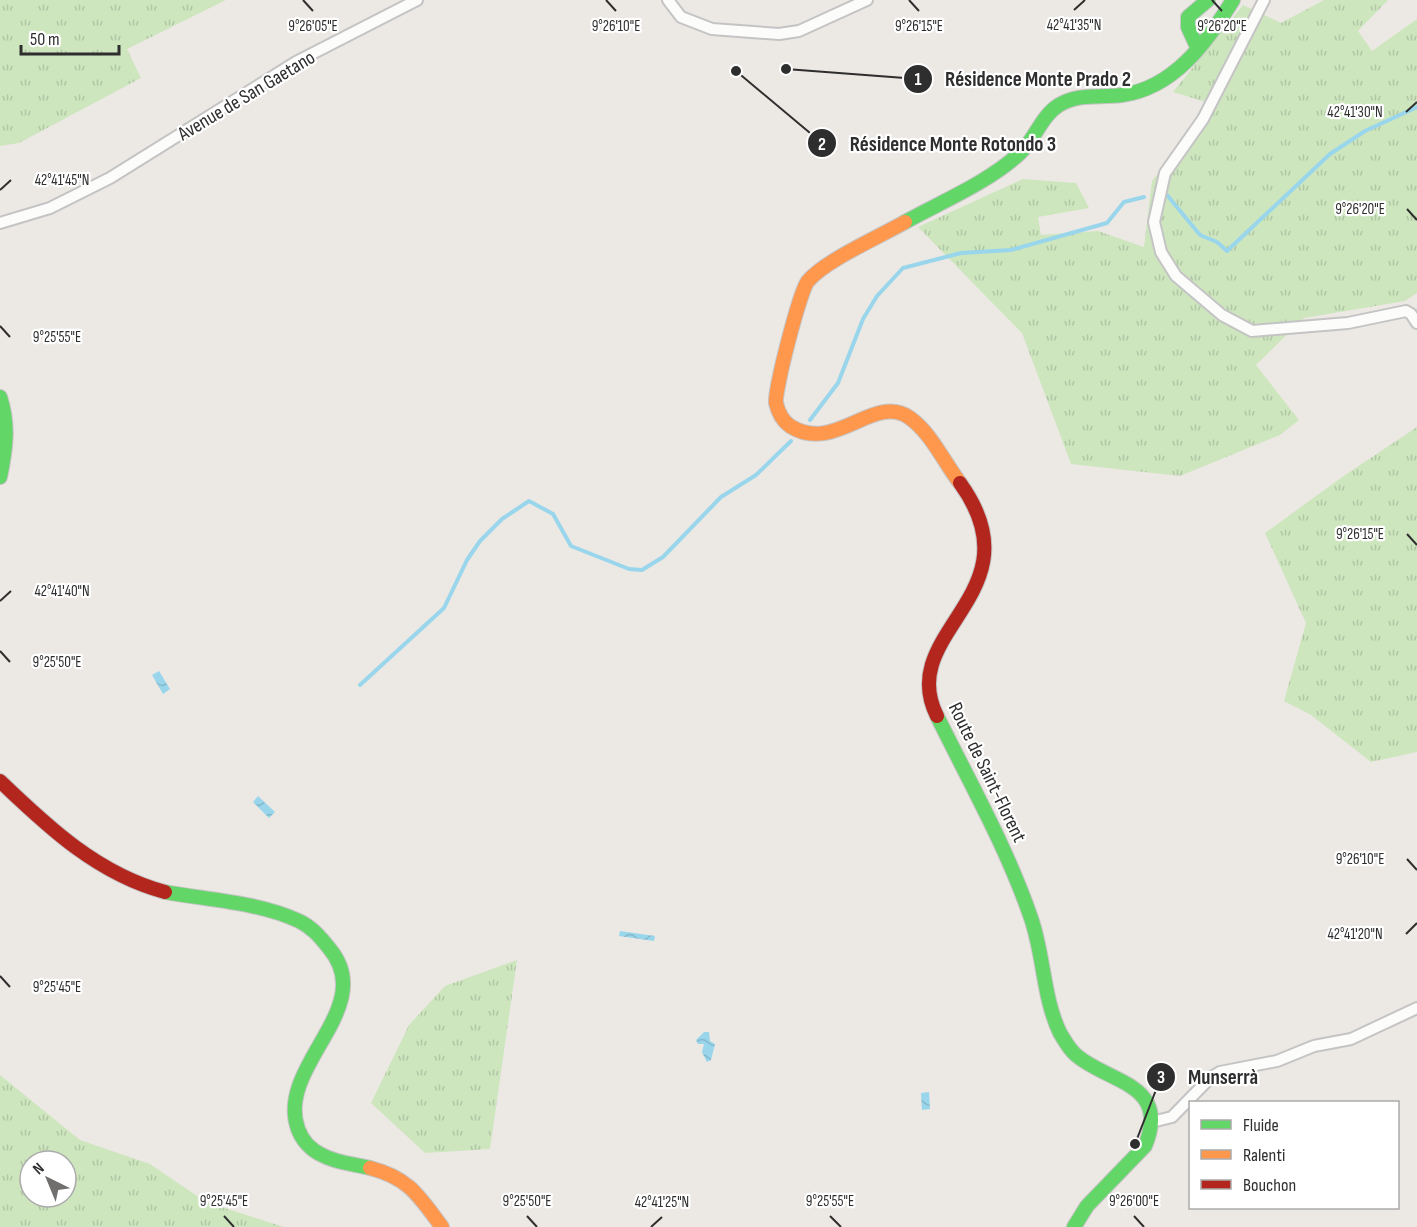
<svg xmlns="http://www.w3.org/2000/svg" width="1417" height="1227" viewBox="0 0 1417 1227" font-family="'Sofia Sans Condensed',sans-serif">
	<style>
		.grass { fill: url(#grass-tufts); fill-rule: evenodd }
		.water { fill: url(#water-waves) }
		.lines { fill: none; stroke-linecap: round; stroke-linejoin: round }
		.stream { stroke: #99d6ec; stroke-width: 4 }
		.street-casing { stroke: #c5c4c5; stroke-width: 14 }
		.fast-casing { stroke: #c5c4c5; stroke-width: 16 }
		.slow-casing { stroke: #c5c4c5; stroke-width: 16 }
		.jam-casing { stroke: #c5c4c5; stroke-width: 16 }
		.street { stroke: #fcfcfb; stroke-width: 10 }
		.fast { stroke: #63d668; stroke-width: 14 }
		.slow { stroke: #ff974d; stroke-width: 14 }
		.jam { stroke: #b3261e; stroke-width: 14 }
		.ticks { fill: none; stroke: #2e2e2e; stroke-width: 2 }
		.labels { text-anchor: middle; stroke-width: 4.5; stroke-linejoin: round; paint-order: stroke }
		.street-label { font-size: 20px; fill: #2e2e2e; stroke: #fff }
		.ticks-label { font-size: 15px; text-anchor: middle; fill: #2e2e2e; stroke: #fff; stroke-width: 4.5; stroke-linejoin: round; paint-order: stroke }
		.leader { fill: none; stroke: #2e2e2e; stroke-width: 2 }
		.callout-dot { fill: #2e2e2e; stroke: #fff; stroke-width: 2 }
		.mark-label { font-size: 18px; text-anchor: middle; font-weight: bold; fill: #fff }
		.callout-label { font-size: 21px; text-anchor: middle; font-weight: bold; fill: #2e2e2e; stroke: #fff; stroke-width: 4.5; stroke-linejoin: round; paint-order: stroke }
	</style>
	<defs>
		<pattern id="grass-tufts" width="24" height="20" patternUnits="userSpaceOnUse" patternTransform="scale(1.5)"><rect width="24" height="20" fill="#cee6be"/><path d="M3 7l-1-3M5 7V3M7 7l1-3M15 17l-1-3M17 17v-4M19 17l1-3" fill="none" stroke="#b1c6a4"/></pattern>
		<pattern id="water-waves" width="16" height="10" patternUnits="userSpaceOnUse" patternTransform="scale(1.5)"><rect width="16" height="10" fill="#99d6ec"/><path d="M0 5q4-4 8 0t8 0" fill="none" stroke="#84b8cb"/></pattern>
	</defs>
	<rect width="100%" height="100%" fill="#ece8e4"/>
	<!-- grass -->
	<path class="grass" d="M0,0H226L127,49L141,78L19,143L0,146Z
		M1324,0H1388L1358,31L1372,51L1417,19V293L1405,301L1304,318L1256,365L1299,420L1280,435L1180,476L1071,464L1022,333L918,227L1023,179L1076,183L1089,208L1038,217L1041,235L1098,231L1144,247L1152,181L1181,145L1206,102L1173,92L1243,5L1281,23Z
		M1417,427V752L1371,762L1311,715L1284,701L1306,623L1265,533L1345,475Z
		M517,960L490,1149L425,1153L371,1103L409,1025L445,986Z
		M0,1075L80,1140L150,1164L206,1202L284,1227H0ZM30,1161H66V1197H30Z"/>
	<!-- water -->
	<path class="water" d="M159,671L170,689L163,694L152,675Z
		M258,796L275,812L269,818L253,802Z
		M620,931L655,936L654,941L619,936Z
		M704,1032H709L710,1041L715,1044L711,1060L707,1062L702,1052L704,1044H698L696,1040Z
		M929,1092L930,1109L922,1110L921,1093Z"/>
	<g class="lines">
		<!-- stream -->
		<path class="stream" d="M1167,195L1200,235L1217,242L1227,251L1330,154L1365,131L1417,107
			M810,420L838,383L863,319L877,296L903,268L961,253L1011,250L1107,223L1124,202L1144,197
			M360,685L444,608L467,560L480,541L502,519L529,501L553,514L571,546L629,569L642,570L663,557L721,497L756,475L791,441"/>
		<!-- street casing -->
		<g class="street-casing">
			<path id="street" d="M668,0L681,17L712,29L779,34L799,31L867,0
				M1264,0L1203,119L1165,173L1154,222L1161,252L1176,276L1222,315L1252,331L1348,323L1406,311L1411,314L1417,323
				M0,223L50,208L110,178L296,62L417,0
				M1152,1122L1172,1117L1210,1078L1220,1072L1277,1061L1314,1046L1351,1039L1417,1008"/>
		</g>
		<!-- fast casing -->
		<g class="fast-casing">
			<path id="fast" d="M1198,49L1188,27V17L1208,0
				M905,222C943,201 987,183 1019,154C1035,140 1041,116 1059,105C1079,93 1100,98 1122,95C1174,88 1207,42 1233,0
				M0,397C9,424 6,449 0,477
				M937,716C970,783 1007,848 1031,918C1044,955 1043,998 1060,1033C1065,1041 1069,1049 1076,1055C1108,1083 1171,1083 1145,1146L1087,1206L1074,1227
				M165,892C209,900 258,902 299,921C312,927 320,937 329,948C380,1008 275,1066 298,1129C302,1140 311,1150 322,1155C336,1163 354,1164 370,1168"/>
		</g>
		<!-- slow casing -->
		<g class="slow-casing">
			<path id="slow" d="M905,222C879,237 826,260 808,281C800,290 774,392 776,403C778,412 783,421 790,426C835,455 874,392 910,418C931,433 944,462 960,483
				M370,1168C409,1178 419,1196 442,1227"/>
		</g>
		<!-- jam casing -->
		<g class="jam-casing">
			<path id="jam" d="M937,716C894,631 1040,594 960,483
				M0,781C49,828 98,874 165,892"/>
		</g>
		<!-- street -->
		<use href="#street" class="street"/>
		<!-- fast -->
		<use href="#fast" class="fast"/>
		<!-- slow -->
		<use href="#slow" class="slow"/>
		<!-- jam -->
		<use href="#jam" class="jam"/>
	</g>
	<!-- ticks -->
	<path class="ticks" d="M303,0L313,11M606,0L616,11M909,0L919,11M1212,0L1222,11M1074,10L1085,0M1406,112L1417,102M0,190L11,180M1407,209L1417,220M0,326L10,337M1407,534L1417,545M0,601L11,591M0,651L10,662M1407,859L1417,870M1406,934L1417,923M0,976L10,987M224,1216L234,1227M527,1216L537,1227M830,1216L841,1227M1134,1216L1144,1227M651,1227L662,1217"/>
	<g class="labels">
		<!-- street labels -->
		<g class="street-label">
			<text transform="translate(246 95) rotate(-31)" y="7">Avenue de San Gaetano</text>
			<text transform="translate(988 772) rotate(64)" y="7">Route de Saint-Florent</text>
		</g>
	</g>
	<g class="ticks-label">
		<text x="1074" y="30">42°41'35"N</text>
		<text x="616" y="31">9°26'10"E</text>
		<text x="1222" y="31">9°26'20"E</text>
		<text x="313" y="31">9°26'05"E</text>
		<text x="919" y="31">9°26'15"E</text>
		<text x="1355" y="117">42°41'30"N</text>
		<text x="62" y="185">42°41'45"N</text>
		<text x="1360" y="214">9°26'20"E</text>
		<text x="57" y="342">9°25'55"E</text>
		<text x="1360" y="539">9°26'15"E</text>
		<text x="62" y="596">42°41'40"N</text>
		<text x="57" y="667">9°25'50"E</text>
		<text x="1360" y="864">9°26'10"E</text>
		<text x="1355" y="939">42°41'20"N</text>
		<text x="57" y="992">9°25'45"E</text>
		<text x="224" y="1206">9°25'45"E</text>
		<text x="527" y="1206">9°25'50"E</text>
		<text x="830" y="1206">9°25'55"E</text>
		<text x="1134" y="1206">9°26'00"E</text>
		<text x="662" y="1207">42°41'25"N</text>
	</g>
	<!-- callouts -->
	<path class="leader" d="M786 69L918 79M736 71L822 143M1135 1144L1161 1077"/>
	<g class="callout-dot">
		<circle cx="786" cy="69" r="6"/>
		<circle cx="736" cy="71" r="6"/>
		<circle cx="1135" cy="1144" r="6"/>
		<circle cx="918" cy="79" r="15"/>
		<circle cx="822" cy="143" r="15"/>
		<circle cx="1161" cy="1077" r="15"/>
	</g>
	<g class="mark-label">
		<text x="918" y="85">1</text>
		<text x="822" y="150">2</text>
		<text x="1161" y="1083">3</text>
	</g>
	<g class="callout-label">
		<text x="1038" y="86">Résidence Monte Prado 2</text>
		<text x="953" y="151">Résidence Monte Rotondo 3</text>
		<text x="1223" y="1084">Munserrà</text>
	</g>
	<!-- legend -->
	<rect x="1189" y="1101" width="210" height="108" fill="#ffffff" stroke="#ababab" stroke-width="1.5"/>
	<rect x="1201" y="1120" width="30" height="9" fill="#63d668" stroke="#ababab" stroke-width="1.5"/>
	<text x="1243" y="1131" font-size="18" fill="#2e2e2e">Fluide</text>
	<rect x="1201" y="1150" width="30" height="9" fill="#ff974d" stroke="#ababab" stroke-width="1.5"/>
	<text x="1243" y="1161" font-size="18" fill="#2e2e2e">Ralenti</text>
	<rect x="1201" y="1180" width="30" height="9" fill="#b3261e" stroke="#ababab" stroke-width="1.5"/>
	<text x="1243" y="1191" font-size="18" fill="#2e2e2e">Bouchon</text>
	<!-- north arrow -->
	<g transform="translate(48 1179) rotate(317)"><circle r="28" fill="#ffffff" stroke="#ababab" stroke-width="1.5"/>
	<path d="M0-4.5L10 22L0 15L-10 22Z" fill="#706f6e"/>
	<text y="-9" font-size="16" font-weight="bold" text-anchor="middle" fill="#2e2e2e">N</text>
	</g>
	<!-- scale -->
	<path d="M21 45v9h98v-9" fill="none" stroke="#2e2e2e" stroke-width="3"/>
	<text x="30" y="45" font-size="18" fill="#2e2e2e" stroke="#ffffff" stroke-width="4.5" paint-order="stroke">50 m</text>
</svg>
